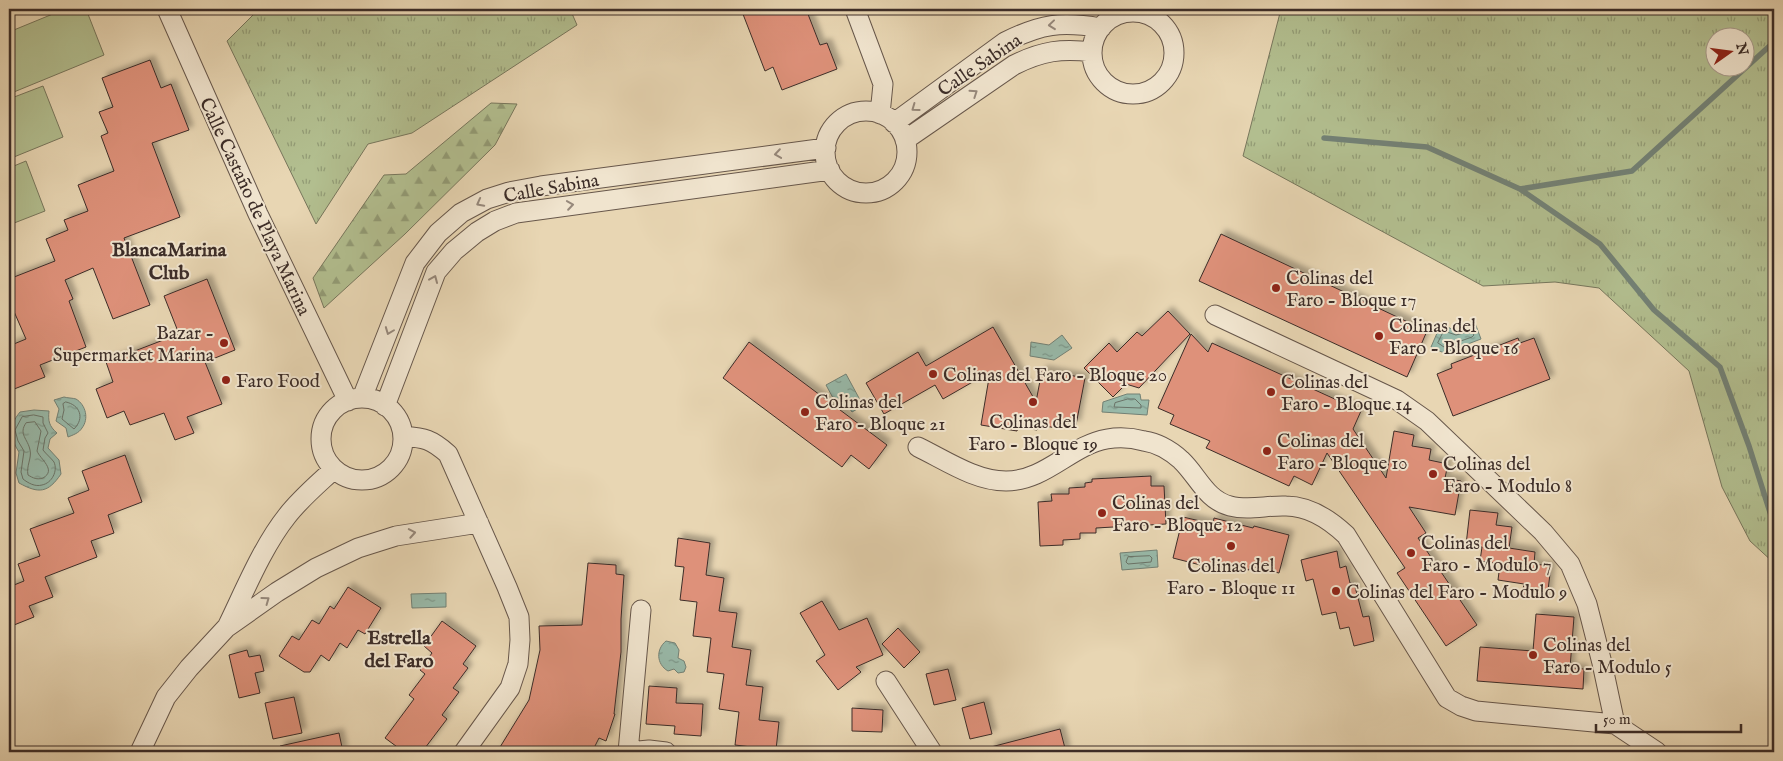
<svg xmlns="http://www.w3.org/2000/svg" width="1783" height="761" viewBox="0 0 1783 761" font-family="'IM FELL English',serif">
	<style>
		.grass { fill: url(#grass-tufts); stroke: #77765c; fill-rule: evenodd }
		.forest { fill: url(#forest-firs); stroke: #77765c }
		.pitch { fill: #b2be8f; stroke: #77765c }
		.water { fill: url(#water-ripples); stroke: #738175 }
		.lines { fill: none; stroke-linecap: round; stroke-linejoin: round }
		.shore { stroke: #6a7368; stroke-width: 1 }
		.stream { stroke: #738175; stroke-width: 5.5 }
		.building { fill: #de917a; stroke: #3c2d28; filter: url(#shadow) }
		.street-casing { stroke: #67574b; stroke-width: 21 }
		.street { stroke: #f0e4ce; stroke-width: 19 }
		.oneway { stroke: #96887b }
		.poi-dot { fill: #8f2418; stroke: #f0e4ce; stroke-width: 2 }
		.labels { text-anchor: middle; stroke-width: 4; stroke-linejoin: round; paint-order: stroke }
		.street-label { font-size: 19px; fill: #3c2d28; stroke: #f0e4ce }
		.poi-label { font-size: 19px; fill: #3c2d28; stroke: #f0e4ce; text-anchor: start }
		.neighbourhood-label { font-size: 20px; font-weight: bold; fill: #3c2d28; stroke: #f0e4ce }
	</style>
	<defs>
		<pattern id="grass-tufts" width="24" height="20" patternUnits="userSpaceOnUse" patternTransform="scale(1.25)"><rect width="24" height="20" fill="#b2be8f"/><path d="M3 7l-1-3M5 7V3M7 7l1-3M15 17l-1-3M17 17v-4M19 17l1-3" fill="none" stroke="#929b75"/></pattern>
		<pattern id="forest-firs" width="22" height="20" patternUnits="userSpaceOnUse" patternTransform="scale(1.25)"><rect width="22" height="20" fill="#b2be8f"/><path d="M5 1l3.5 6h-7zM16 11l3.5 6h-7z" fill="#929b75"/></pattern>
		<pattern id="water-ripples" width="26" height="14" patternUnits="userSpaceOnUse" patternTransform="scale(1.25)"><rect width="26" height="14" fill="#98b9a9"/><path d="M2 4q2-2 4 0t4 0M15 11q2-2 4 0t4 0" fill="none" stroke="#7d978a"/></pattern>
		<filter id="shadow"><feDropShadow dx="4.5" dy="-4.5" stdDeviation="2.5" flood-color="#0004"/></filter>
	</defs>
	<rect width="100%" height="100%" fill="#e8d6b3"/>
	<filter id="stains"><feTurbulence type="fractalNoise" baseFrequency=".004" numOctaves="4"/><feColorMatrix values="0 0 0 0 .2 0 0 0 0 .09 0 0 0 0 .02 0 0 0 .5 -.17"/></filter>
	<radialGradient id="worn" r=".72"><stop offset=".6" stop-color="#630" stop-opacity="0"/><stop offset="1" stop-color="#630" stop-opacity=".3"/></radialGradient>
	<!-- grass -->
	<path class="grass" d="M259,9H570L577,25L412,133L368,144L316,224L227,41Z
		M1281,9H1774V563L1750,541L1722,487L1689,371L1599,288L1555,282L1483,286L1243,156ZM1716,38H1746V68H1716Z"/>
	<!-- forest -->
	<path class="forest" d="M491,103L517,104L495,145L405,234L324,308L313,278L384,175L406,174Z"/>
	<!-- pitch -->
	<path class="pitch" d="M65,9H86L104,55L9,94V32Z
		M43,86L63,137L9,159V99Z
		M26,161L45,211L9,225V168Z"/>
	<!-- water -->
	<path class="water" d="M1475,323L1481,339L1444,353L1431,347L1441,324L1456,331Z
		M1062,335L1072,348L1054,360L1030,356L1031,342L1049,345Z
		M846,374L859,398V408L852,412L844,400L833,398L826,385Z
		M1127,394H1140L1141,400H1149L1147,415L1102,412L1103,402Z
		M64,397C67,398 73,398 76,399C86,405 89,419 82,428C79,433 73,435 68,437L66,428L56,421L59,409L54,400Z
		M34,410L49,411C48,421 49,426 57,433L50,439L48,448L59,460L61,474C48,493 39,494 19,483L16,473L19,452C9,436 8,427 20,412Z
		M1157,550L1158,567L1122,570L1120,553Z
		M446,593V607L412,608L411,594Z
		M666,641L675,643L679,650L678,658L684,661L686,667L684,672L678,673L674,669L668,671C656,664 656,649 666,641Z"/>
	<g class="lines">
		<!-- shore -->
		<path class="shore" d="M1444,331L1456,335L1471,331L1474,335L1472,337L1444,347L1438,343Z
			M1128,399H1135L1141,405V408L1114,407L1115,403Z
			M66,402C80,405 85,418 74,429L62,419L64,410L63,404Z
			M34,415L43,417V423L48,433L45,438L43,450C46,454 51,458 54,462C58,471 52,483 42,485C35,487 28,483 23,479L21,472L24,451L18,441L15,430L22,417Z
			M35,422L41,431L37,451C40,459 57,470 43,478C37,480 33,478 28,475C26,466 32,458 30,450C28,439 18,434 26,423Z
			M1150,556L1152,558L1151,562L1128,564L1126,562L1128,557Z"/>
		<!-- stream -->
		<path class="stream" d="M1324,138L1427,147L1520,189L1600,244L1654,310L1720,367L1749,446L1774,525
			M1520,189L1632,171L1774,42"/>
	</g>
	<!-- building -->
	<path class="building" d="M741,9H806L820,45L827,43L837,69L782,90L773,67L765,71Z
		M150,60L161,88L171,84L189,130L152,143L180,217L124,238L150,305L113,319L93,268L65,280L73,299L69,301L86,347L40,365L45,377L9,391V346L26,339L12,307L9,308V279L55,261L46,239L68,230L64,220L88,211L78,185L114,171L101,136L108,133L99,112L113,107L102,78Z
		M1221,234L1427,331L1407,377L1199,281Z
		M207,279L235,350L205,362L222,404L187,417L194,433L175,440L164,413L130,425L124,411L107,418L96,389L113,382L106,362L179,334L164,296Z
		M1168,311L1190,334L1139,388L1126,384L1113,397L1084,368L1109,343L1117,352L1137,332L1142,336Z
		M993,327L1036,402L1042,370L1085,378L1076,425L1058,422L1057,428L1038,425L1037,430L1018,427L1017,431L981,425L990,372L943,399L935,385L884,414L866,383L918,352L926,366Z
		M1191,334L1208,352L1212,343L1361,411L1353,429L1386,478L1394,431L1414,435L1412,446L1431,449L1429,460L1448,464L1445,478L1461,481L1455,515L1409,507L1426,533L1418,538L1477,625L1446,646L1397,573L1405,568L1327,453L1312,485L1294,476L1289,486L1206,448L1210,441L1170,424L1174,415L1158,408Z
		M1518,338L1520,343L1534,338L1550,379L1453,416L1437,374L1452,368L1451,364Z
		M749,342L887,445L869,469L851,455L842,467L723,378Z
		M125,455L142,502L108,515L114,533L91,541L97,557L45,577L53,597L29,606L34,617L9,627V587L24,581L18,564L40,556L30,529L74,513L68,498L89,490L82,471Z
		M1151,476V486H1164L1166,524L1096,528V533H1080V539L1063,540V545L1040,546L1038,502L1052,501L1051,494H1069V488L1085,487V483L1092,482V479Z
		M1470,510L1498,513L1496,525L1512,527L1509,548L1535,552L1534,564L1551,566L1547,598L1522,595L1524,584L1498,580L1500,564L1480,561L1482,547L1466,545Z
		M1183,517L1213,524L1214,518L1253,528L1254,526L1289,535L1279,573L1250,566L1249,570L1222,564L1220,570L1173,558Z
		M678,538L710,543L706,575L724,578L719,611L737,613L732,647L751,650L746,685L763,687L759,720L779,722L776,750L735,745L739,712L719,709L724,674L707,672L711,638L693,636L697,602L680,600L684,567L675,566Z
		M1337,551L1340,568L1346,566L1350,583H1354L1363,617L1369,616L1374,641L1354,646L1349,627L1340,629L1336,612L1322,615L1313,579L1306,581L1301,560Z
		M588,563L616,565V574L624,575L621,619V652L614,714H615L606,741L599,738L592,752H497L529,700L540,650L539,626L582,625Z
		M348,587L381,608L365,634L358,630L347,648L340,643L329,661L321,655L310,672H304L279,656L292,636L299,640L312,620L319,624L330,606L334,609Z
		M822,601L839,630L867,618L883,655L856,667L861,672L838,690L816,661L825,655L800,613Z
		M1536,614L1574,617L1570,668L1584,669L1583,689L1477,681L1480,647L1533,651Z
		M442,621L476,646L463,664L468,668L453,688L459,692L442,715L447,719L422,752H404L385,738L414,699L409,695L425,674L420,670L432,653L424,646Z
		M898,628L920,652L904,668L882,644Z
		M247,650L249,657L260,655L264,671L255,673L260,693L239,698L229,655Z
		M948,669L956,700L934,705L926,674Z
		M649,686L677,688L676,703L703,704L701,736L674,734L675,726L646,724Z
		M294,697L302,733L273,739L265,703Z
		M984,702L992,734L970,739L962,708Z
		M852,708L883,710L882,732L852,731Z
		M1060,729L1066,752H992L991,747Z
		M339,733L343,752H281L280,746Z"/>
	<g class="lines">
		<!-- street casing -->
		<g class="street-casing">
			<path id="street" d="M167,9L258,214L348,401
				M855,9L883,84L880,114
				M1092 53a41 41 0 1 1 82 0a41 41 0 1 1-82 0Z
				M825 152a41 41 0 1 1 82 0a41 41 0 1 1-82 0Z
				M894,123L1005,42C1041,24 1061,21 1101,28
				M905,140L1014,65C1042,51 1062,48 1092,52
				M1215,315L1397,400L1427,421L1543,532L1570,564L1587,604L1602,663L1615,724
				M362,398L415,263L438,233L461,213L487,199L509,192L541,186L826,148
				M321 439a41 41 0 1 1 82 0a41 41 0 1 1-82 0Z
				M385,406L436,272L454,251L477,232L495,221L516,213L830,170
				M403,436C425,438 431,439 448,454L507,587L519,617L520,640L518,664L510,688L464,752
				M918,447C945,460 975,481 1006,481C1046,481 1071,445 1107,439C1119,437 1133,438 1144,441C1158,443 1171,451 1181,460C1198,476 1206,500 1230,506C1249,511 1267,505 1286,506C1310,506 1330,520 1346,535L1447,698L1461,706L1476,711L1615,724L1657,752
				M228,625C245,590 263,546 287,516C301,498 318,484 334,469
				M886,681L932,752
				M140,752L166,697L189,668L226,628L277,592L316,568L358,548L396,536L479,523
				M628,752L641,610
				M628,752L649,750L666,752"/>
		</g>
		<!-- street -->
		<use href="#street" class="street"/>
	</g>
	<!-- one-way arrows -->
	<defs><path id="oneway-chevron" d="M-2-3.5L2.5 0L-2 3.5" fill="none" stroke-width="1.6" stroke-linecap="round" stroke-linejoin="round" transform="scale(1.25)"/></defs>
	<g class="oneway">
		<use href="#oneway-chevron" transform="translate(1052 25) rotate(174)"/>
		<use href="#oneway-chevron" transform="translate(974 93) rotate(-34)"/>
		<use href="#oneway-chevron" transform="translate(915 108) rotate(144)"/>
		<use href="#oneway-chevron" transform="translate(778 154) rotate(172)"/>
		<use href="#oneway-chevron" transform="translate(480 203) rotate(152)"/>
		<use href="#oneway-chevron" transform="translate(570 205) rotate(-8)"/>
		<use href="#oneway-chevron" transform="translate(434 279) rotate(-67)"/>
		<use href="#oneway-chevron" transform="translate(389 331) rotate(111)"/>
		<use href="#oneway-chevron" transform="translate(412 533) rotate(-10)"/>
		<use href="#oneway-chevron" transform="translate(266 600) rotate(-36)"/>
	</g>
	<!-- markers -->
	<g class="poi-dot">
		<circle cx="1276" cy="288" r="5"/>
		<circle cx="1379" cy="336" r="5"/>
		<circle cx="224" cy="343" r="5"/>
		<circle cx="933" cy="374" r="5"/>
		<circle cx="226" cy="380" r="5"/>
		<circle cx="1271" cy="392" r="5"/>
		<circle cx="1033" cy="402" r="5"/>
		<circle cx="805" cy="412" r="5"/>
		<circle cx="1267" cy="451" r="5"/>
		<circle cx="1433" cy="474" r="5"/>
		<circle cx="1102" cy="513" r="5"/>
		<circle cx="1231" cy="546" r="5"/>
		<circle cx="1411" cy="553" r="5"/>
		<circle cx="1336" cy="591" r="5"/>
		<circle cx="1533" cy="655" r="5"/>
	</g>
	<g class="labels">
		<!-- street labels -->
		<g class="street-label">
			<text transform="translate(979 64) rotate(-34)" y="7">Calle Sabina</text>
			<text transform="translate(551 187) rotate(-10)" y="7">Calle Sabina</text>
			<text transform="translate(256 206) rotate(65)" y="7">Calle Castaño de Playa Marina</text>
		</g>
		<!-- poi labels -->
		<g class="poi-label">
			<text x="1286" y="284">Colinas del<tspan x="1286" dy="22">Faro - Bloque 17</tspan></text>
			<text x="1389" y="332">Colinas del<tspan x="1389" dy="22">Faro - Bloque 16</tspan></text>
			<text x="214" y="339" text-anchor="end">Bazar -<tspan x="214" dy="22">Supermarket Marina</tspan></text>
			<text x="943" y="381">Colinas del Faro - Bloque 20</text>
			<text x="236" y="387">Faro Food</text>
			<text x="1281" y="388">Colinas del<tspan x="1281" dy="22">Faro - Bloque 14</tspan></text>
			<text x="815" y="408">Colinas del<tspan x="815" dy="22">Faro - Bloque 21</tspan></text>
			<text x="1033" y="428" text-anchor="middle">Colinas del<tspan x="1033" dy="22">Faro - Bloque 19</tspan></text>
			<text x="1277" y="447">Colinas del<tspan x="1277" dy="22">Faro - Bloque 10</tspan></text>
			<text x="1443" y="470">Colinas del<tspan x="1443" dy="22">Faro - Modulo 8</tspan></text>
			<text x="1112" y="509">Colinas del<tspan x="1112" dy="22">Faro - Bloque 12</tspan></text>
			<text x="1421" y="549">Colinas del<tspan x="1421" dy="22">Faro - Modulo 7</tspan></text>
			<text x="1231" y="572" text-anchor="middle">Colinas del<tspan x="1231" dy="22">Faro - Bloque 11</tspan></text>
			<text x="1346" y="598">Colinas del Faro - Modulo 9</text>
			<text x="1543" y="651">Colinas del<tspan x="1543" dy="22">Faro - Modulo 5</tspan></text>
		</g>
		<!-- neighbourhood labels -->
		<g class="neighbourhood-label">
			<text x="169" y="256">BlancaMarina<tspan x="169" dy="23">Club</tspan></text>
			<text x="399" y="644">Estrella<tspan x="399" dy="23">del Faro</tspan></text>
		</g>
	</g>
	<!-- margin -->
	<rect width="1783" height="761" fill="none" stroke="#e8d6b3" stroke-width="30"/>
	<rect x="10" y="10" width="1763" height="741" fill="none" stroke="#3c2d28" stroke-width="2.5"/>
	<rect x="15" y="15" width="1753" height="731" fill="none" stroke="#3c2d28"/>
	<!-- north arrow -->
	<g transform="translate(1730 52) rotate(76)"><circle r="24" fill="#f0e4ce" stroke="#a89b8c"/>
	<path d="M0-4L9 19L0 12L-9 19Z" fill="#8f2418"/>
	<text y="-8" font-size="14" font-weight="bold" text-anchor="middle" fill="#3c2d28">N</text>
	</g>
	<!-- scale -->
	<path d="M1596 724v8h145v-8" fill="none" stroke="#3c2d28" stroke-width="2.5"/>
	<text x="1603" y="724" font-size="15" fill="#3c2d28" stroke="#f0e4ce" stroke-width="4" paint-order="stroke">50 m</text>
	<rect width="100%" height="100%" filter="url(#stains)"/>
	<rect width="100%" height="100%" fill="url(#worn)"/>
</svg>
